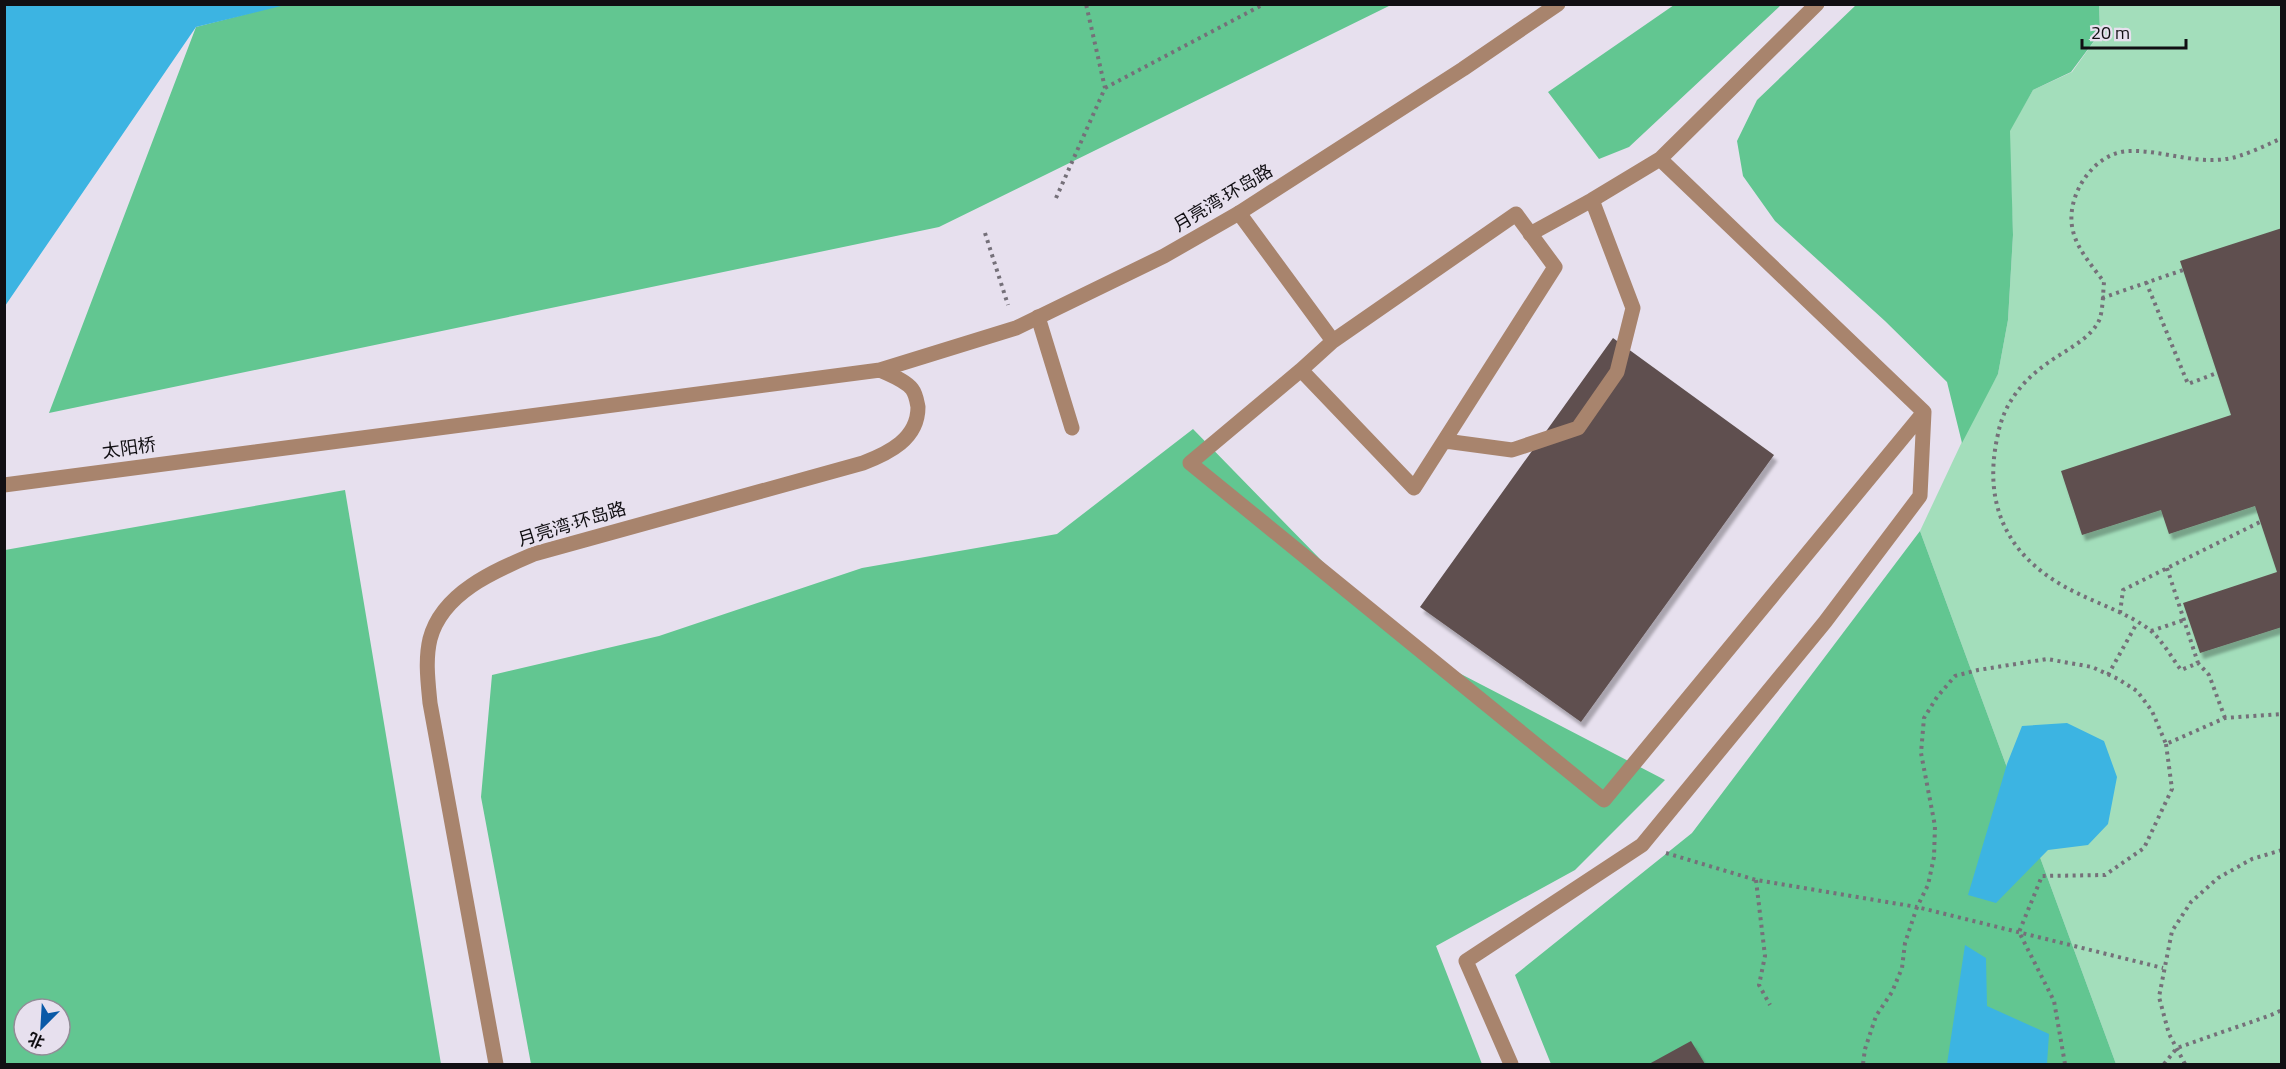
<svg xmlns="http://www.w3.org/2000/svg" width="2286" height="1069" viewBox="0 0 2286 1069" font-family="'Titillium Web','Noto Sans SC',sans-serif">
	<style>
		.green { fill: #a3debb }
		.forest { fill: #62c691; fill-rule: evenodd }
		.water { fill: #3cb4e2 }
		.building { fill: #5f504f; filter: url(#shadow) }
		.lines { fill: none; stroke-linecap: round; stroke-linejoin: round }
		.path { stroke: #757079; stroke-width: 4; stroke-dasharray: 3 4.5; stroke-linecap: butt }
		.service { stroke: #a8846d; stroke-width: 15 }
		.minor { stroke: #a8846d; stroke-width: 15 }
		.labels { text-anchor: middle; stroke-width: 6; stroke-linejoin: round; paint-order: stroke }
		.street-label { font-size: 18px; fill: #110f13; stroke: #e7e0ee }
	</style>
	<defs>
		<filter id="shadow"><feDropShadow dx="3.5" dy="6" stdDeviation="1.5" flood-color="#0004"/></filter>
	</defs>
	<rect width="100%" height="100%" fill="#e7e0ee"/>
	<!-- green -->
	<path class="green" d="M2099,5H2281V1064H2116L1920,531L1975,414L1998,374L2008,320L2013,235L2009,131L2033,90L2072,72L2100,33Z"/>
	<!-- forest -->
	<path class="forest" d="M285,4L1391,5L939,227L49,413L196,27Z
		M1674,5H1781L1629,147L1599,159L1548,92Z
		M1856,5H2099L2100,33L2071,72L2033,90L2010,131L2013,235L2008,320L1998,374L1962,443L1947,382L1885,321L1775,221L1743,176L1737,141L1757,100Z
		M1193,429L1403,644L1665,780L1575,870L1436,946L1482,1064H531L481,797L492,675L659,636L862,568L1057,534Z
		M345,490L441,1064H5V550ZM24,1009H60V1045H24Z
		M1920,531L2116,1064H1551L1515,975L1692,833Z"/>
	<!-- water -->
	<path class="water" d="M5,4L285,5L196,27L5,306Z
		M2067,723L2104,741L2117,777L2108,824L2088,845L2048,850L1996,903L1968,895L2007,764L2022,726Z
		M1965,945L1986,958L1987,1006L2049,1034L2047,1064H1947Z"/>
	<!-- building -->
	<path class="building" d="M2282,228V627L2200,653L2183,603L2277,572L2255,506L2169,534L2161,510L2082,535L2061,471L2231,415L2180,261Z
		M1613,338L1774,455L1581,722L1420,607Z
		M1691,1041L1705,1064H1649Z"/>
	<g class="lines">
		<!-- path -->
		<path class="path" d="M1105,88L1264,4
			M1056,198L1105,88L1086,4
			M985,233L1008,305
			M2146,282L2188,384L2217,373
			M2102,298L2183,270
			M2167,568L2198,663
			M2120,613L2123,590L2260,522
			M2151,631L2184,620
			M2108,675L2137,623
			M2225,718L2209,675L2198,663L2181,670C2172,658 2162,640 2150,630C2129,614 2101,605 2077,593C2010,561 1981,508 1998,434C2004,403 2023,380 2049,362C2064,351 2093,338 2100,318C2103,308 2103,293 2104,282C2093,267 2077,249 2073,231C2064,197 2094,151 2130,151C2162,150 2193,164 2226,159C2242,157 2267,145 2282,138
			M1666,853L1756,880L1917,907L1928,885L1934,857L1935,826L1921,753L1924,718L1937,697L1955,676L1978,670L2047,659L2092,667L2118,679L2137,691L2152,711L2166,744L2225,718L2282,714
			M1756,880L1765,956L1759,985L1770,1005
			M1863,1064L1865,1049L1876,1016L1892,992L1902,968L1905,943L1917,907L2163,968
			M2065,1064L2054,1001L2019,932L2042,876L2105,875L2144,848L2172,789L2166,744
			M2164,1064L2177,1048L2271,1015L2282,1010
			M2185,1064L2169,1034L2159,997L2172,931L2191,902L2218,878L2252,859L2282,850"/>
		<!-- service -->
		<path class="service" d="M1592,200L1660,159
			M1239,213L1333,341
			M1516,214L1555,267L1414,488L1301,370L1333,341Z
			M1038,317L1072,428
			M1301,370L1190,463L1604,800L1924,412
			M1445,441L1512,450L1578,428L1617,372L1633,308L1592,200L1530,234
			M1511,1064L1466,961L1642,845L1825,622L1920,496L1924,412L1660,159L1817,4"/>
		<!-- minor -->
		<path class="minor" d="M880,370L1016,328L1164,256L1239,213L1463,69L1558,4
			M4,485L880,370C890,375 905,380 912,389C916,394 917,402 918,407C918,439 889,453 863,463L534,554C494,571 442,593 430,639C425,660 428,682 430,703L496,1064"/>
	</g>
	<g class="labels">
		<!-- street labels -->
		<g class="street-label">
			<text transform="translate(1223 198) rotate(-31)" y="6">月亮湾·环岛路</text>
			<text transform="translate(129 448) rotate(-8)" y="6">太阳桥</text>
			<text transform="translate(572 524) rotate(-17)" y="6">月亮湾·环岛路</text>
		</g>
	</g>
	<!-- border -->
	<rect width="2286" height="1069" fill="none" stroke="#110f13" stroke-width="12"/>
	<!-- north arrow -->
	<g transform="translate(42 1027) rotate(204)"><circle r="28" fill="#e7e0ee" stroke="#918c96" stroke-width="1.5"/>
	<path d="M0-4.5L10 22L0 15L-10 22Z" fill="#0a59a7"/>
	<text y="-9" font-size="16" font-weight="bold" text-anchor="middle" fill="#110f13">北</text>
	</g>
	<!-- scale -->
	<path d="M2082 39v9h104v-9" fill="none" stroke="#110f13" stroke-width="3"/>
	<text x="2091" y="39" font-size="18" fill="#110f13" stroke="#e7e0ee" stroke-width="4.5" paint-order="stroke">20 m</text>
</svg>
